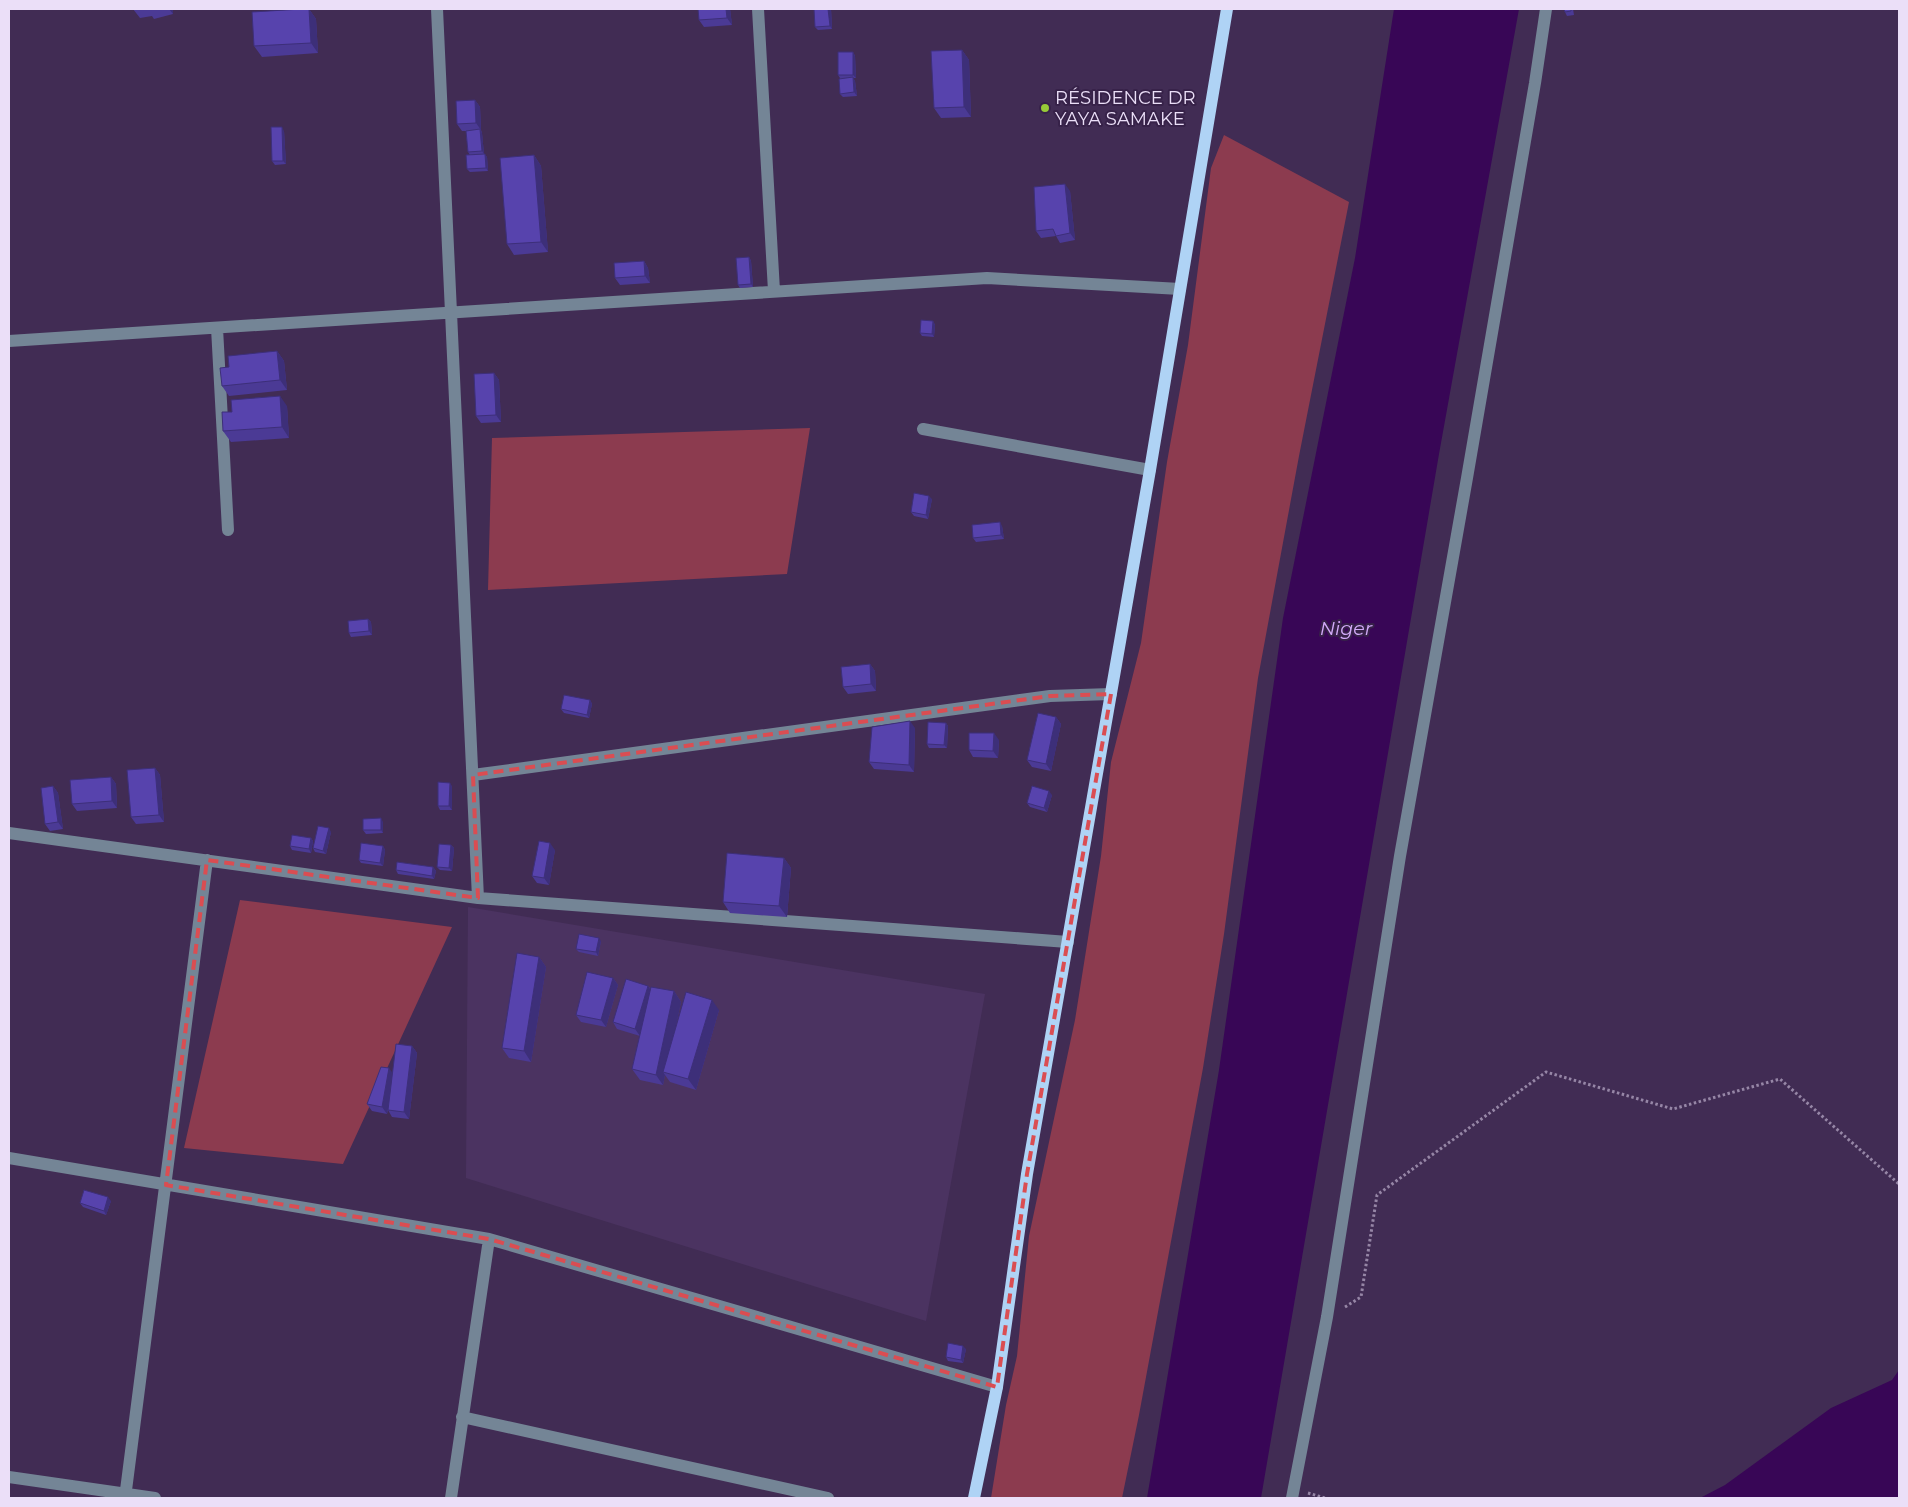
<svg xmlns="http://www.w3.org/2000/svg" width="1908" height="1507" viewBox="0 0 1908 1507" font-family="Montserrat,sans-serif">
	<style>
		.built { fill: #4b3361 }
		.green { fill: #8c3b4f }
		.water { fill: #380656 }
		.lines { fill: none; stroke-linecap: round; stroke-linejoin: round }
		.path { stroke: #9686a6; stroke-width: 3; stroke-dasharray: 2.5 2.5; stroke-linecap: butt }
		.minor { stroke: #748596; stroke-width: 12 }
		.major { stroke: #afd3f5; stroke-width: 12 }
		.wall { fill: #4b3a95 }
		.shaded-wall { fill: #3d2f79 }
		.building { fill: #5743ad; stroke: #3d2f79 }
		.marked { fill: none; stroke: #da4d52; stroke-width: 4; stroke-dasharray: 10 6; stroke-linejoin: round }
		.poi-dot { fill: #97cb38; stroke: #372249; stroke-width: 2 }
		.labels { text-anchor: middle; stroke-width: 4; stroke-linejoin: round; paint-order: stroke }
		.poi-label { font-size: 18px; fill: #ebdff8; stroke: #372249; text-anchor: start }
		.water-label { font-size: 19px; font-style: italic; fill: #d2aaf8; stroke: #372249 }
	</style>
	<rect width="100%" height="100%" fill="#412c54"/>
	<!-- built -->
	<path class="built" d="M468,907L985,994L926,1321L466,1178Z"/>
	<!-- green -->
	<path class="green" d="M1224,135L1349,202L1299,456L1258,678L1224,934L1203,1068L1139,1415L1122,1498H991L1006,1405L1017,1356L1029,1236L1075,1020L1101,856L1111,762L1141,643L1167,462L1188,345L1211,168Z
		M810,428L787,574L488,590L492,438Z
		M240,900L452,927L343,1164L184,1148Z"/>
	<!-- water -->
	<path class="water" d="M1394,9H1519L1439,454L1261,1498H1147L1219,1070L1283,618L1355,258Z
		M1899,1370V1498H1700L1725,1485L1831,1408L1892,1380Z"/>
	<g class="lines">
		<!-- path -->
		<path class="path" d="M1345,1307L1361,1297L1377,1195L1546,1072L1673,1109L1780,1079L1899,1184
			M1308,1493L1325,1498"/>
		<!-- minor -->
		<path class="minor" d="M437,9L478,898
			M758,9L774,291
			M217,328L228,530
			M9,341L987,278L1180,289
			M923,429L1150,470
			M473,775L1050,696L1111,694
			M9,833L478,898L1068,942
			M9,1158L489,1239L997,1387
			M462,1417L828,1498
			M9,1477L155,1498
			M125,1498L207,860
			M451,1498L489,1239
			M1292,1498L1327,1317L1400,856L1467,478L1535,83L1546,9"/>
		<!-- major -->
		<path class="major" d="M974,1498L997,1387L1027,1174L1150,470L1227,9"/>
	</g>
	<!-- wall -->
	<path class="wall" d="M133,9H173V14L154,19L152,16L140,18Z
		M309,9L316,19L318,53L262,57L254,46Z
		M730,9L732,25L704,27L699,20Z
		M831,9L832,29L818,30L815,27Z
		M1564,9H1573L1574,15L1567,16L1565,12Z
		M962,50L969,60L971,117L941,118L934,108Z
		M853,52L855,56L856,78H853L855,81L857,96L843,97L840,94V78L838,75Z
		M475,100L480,107L481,130L482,133L484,154L487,157L488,171L470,172L467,169L470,155L468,152L466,131H462L457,124Z
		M284,131L286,164L275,165L272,161Z
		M534,155L541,166L548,252L514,255L507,244Z
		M1070,191L1075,240L1060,243L1056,236L1041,238L1036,231Z
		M749,257L751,261L753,287L740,288L738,285Z
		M644,261L648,268L650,283L620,285L615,278Z
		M933,321L935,325L934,337L922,336L920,333Z
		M277,351L284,361L287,390L229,396L222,386L229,367Z
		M494,373L499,380L501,422L481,423L476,416Z
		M287,406L289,438L231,442L223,431L232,412Z
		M932,499L928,519L914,516L911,512Z
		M1002,526L1004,539L976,542L973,538Z
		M368,619L371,622L372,635L351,637L349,633Z
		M870,664L875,671L876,691L848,694L843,687Z
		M590,700L592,704L589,718L564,713L561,709Z
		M1056,717L1061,724L1051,771L1032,767L1027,760Z
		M946,723L948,726L947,748H929L927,744Z
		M915,728L914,772L874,769L869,762Z
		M999,740L998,758L973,757L969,750Z
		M155,768L160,775L164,822L136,824L131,817Z
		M111,777L116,784L117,808L77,811L72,804Z
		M53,786L58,793L63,829L50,831L45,824Z
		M452,786V810H440L438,806Z
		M1052,795L1047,812L1030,807L1027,803Z
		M383,822V833L366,834L363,830Z
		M331,832L326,854L315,852L313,848Z
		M311,838L313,841L311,853L292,850L290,846Z
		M451,845L454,848L452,871L440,870L437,867Z
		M383,846L385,850L383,866L361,863L359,860Z
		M555,850L549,885L537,883L532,876Z
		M784,858L791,868L787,917L730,913L723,902Z
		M433,867L436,871L434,879L398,874L396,870Z
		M601,941L598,956L579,952L576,949Z
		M539,957L546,967L531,1062L509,1058L502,1048Z
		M613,978L618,985L606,1027L581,1022L576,1015Z
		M648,986L651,989L674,991L681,1002L675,1029L719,1010L696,1090L670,1082L665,1075L663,1085L640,1080L632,1069L640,1036L617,1029L613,1022Z
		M412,1046L417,1053L409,1119L392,1117L388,1110L387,1114L372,1111L367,1104L392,1073Z
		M111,1201L106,1215L83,1207L80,1203Z
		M966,1349L963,1363L948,1361L946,1357Z"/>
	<!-- shaded-wall -->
	<path class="shaded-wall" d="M169,9H173V14Z
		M309,9L316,19L318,53L311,43Z
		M726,9H730L732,25L727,18Z
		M828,9H831L832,29L830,26Z
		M962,50L969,60L971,117L964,107Z
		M853,52L855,56L856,78L853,75Z
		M853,77L855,81L857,96L854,92Z
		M475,100L480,107L481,130L476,123Z
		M282,127L284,131L286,164L283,161Z
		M480,129L482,133L484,154L482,151Z
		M485,154L487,157L488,171L486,168Z
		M534,155L541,166L548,252L541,242Z
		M1065,184L1070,191L1075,240L1070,233Z
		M749,257L751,261L753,287L751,284Z
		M644,261L648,268L650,283L645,276Z
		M933,321L935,325L934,337L932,334Z
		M277,351L284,361L287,390L280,380Z
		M494,373L499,380L501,422L496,415Z
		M280,396L287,406L289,438L282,427Z
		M929,496L932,499L928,519L926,515Z
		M1000,522L1002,526L1004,539L1001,535Z
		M368,619L371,622L372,635L369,631Z
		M870,664L875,671L876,691L871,684Z
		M590,700L592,704L589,718L587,715Z
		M1056,717L1061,724L1051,771L1046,764Z
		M910,721L915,728L914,772L909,765Z
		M946,723L948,726L947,748L944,745Z
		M994,733L999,740L998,758L993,751Z
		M155,768L160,775L164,822L159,815Z
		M111,777L116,784L117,808L112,801Z
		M450,783L452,786V810L449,806Z
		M53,786L58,793L63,829L58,822Z
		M1049,791L1052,795L1047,812L1044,808Z
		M381,818L383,822V833L381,830Z
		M329,828L331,832L326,854L323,851Z
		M311,838L313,841L311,853L309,849Z
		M550,843L555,850L549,885L544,878Z
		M451,845L454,848L452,871L449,868Z
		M383,846L385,850L383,866L380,863Z
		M784,858L791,868L787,917L779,906Z
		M433,867L436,871L434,879L432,876Z
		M599,938L601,941L598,956L596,952Z
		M539,957L546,967L531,1062L524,1051Z
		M613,978L618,985L606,1027L601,1020Z
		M648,986L653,993L640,1036L635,1029Z
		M674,991L681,1002L666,1073L663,1072L665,1075L663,1085L656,1075Z
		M712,1000L719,1010L696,1090L688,1079Z
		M412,1046L417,1053L409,1119L404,1112Z
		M389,1068L394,1075L387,1114L382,1107Z
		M108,1197L111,1201L106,1215L104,1211Z
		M963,1346L966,1349L963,1363L961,1360Z"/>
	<!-- building -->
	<path class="building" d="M302,9H309L311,43L254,46L252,12Z
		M698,9H726L727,18L699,20Z
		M814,9H828L830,26L815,27Z
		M1564,9H1571V11L1565,12Z
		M962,50L964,107L934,108L931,51Z
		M838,52H853V75H838Z
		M853,77L854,92L840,94L839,79Z
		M475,100L476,123L457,124L456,101Z
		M271,127H282L283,161H272Z
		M480,129L482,151L468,152L466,131Z
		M485,154L486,168L467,169L466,155Z
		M534,155L541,242L507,244L500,158Z
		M1065,184L1070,233L1056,236L1053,229L1036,231L1034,187Z
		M749,257L751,284L738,285L736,258Z
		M644,261L645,276L615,278L614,263Z
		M921,320L933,321L932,334L920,333Z
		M277,351L280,380L222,386L220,368L229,367L228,356Z
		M494,373L496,415L476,416L474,374Z
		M280,396L282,427L223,431L222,412H232L231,400Z
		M914,493L929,496L926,515L911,512Z
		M1000,522L1001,535L973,538L972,525Z
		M368,619L369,631L349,633L348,621Z
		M870,664L871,684L843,687L841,667Z
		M564,695L590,700L587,715L561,709Z
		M1038,713L1056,717L1046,764L1027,760Z
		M910,721L909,765L869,762L872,727Z
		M928,722L946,723L944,745L927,744Z
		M969,733H994L993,751L969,750Z
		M155,768L159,815L131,817L127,770Z
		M111,777L112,801L72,804L70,780Z
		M438,782L450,783L449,806H438Z
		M53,786L58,822L45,824L41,788Z
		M1032,786L1049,791L1044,808L1027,803Z
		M381,818V830H363V819Z
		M318,826L329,828L323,851L313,848Z
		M292,835L311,838L309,849L290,846Z
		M539,841L550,843L544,878L532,876Z
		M361,843L383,846L380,863L359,860Z
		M439,844L451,845L449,868L437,867Z
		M727,853L784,858L779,906L723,902Z
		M397,862L433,867L432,876L396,870Z
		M579,934L599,938L596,952L576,949Z
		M517,953L539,957L524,1051L502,1048Z
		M587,972L613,978L601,1020L576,1015Z
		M626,979L648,986L635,1029L613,1022Z
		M651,987L674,991L656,1075L632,1069Z
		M686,992L712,1000L688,1079L663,1072Z
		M396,1044L412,1046L404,1112L388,1110Z
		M381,1067L389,1068L382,1107L367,1104Z
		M84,1190L108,1197L104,1211L80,1203Z
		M948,1343L963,1346L961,1360L946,1357Z"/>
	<!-- marked area -->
	<path class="marked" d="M1111,694L1027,1174L997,1387L489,1239L166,1185L207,860L478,898L473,775L1050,696Z"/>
	<!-- markers -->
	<circle class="poi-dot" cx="1045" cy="108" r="5"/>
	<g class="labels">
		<!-- poi labels -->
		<g class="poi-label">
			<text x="1055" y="104">RÉSIDENCE DR<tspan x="1055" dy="21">YAYA SAMAKE</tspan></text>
		</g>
		<!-- water labels -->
		<g class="water-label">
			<text x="1346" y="635">Niger</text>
		</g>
	</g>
	<!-- border -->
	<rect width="1908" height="1507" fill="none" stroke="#ebdff8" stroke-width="20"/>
</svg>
